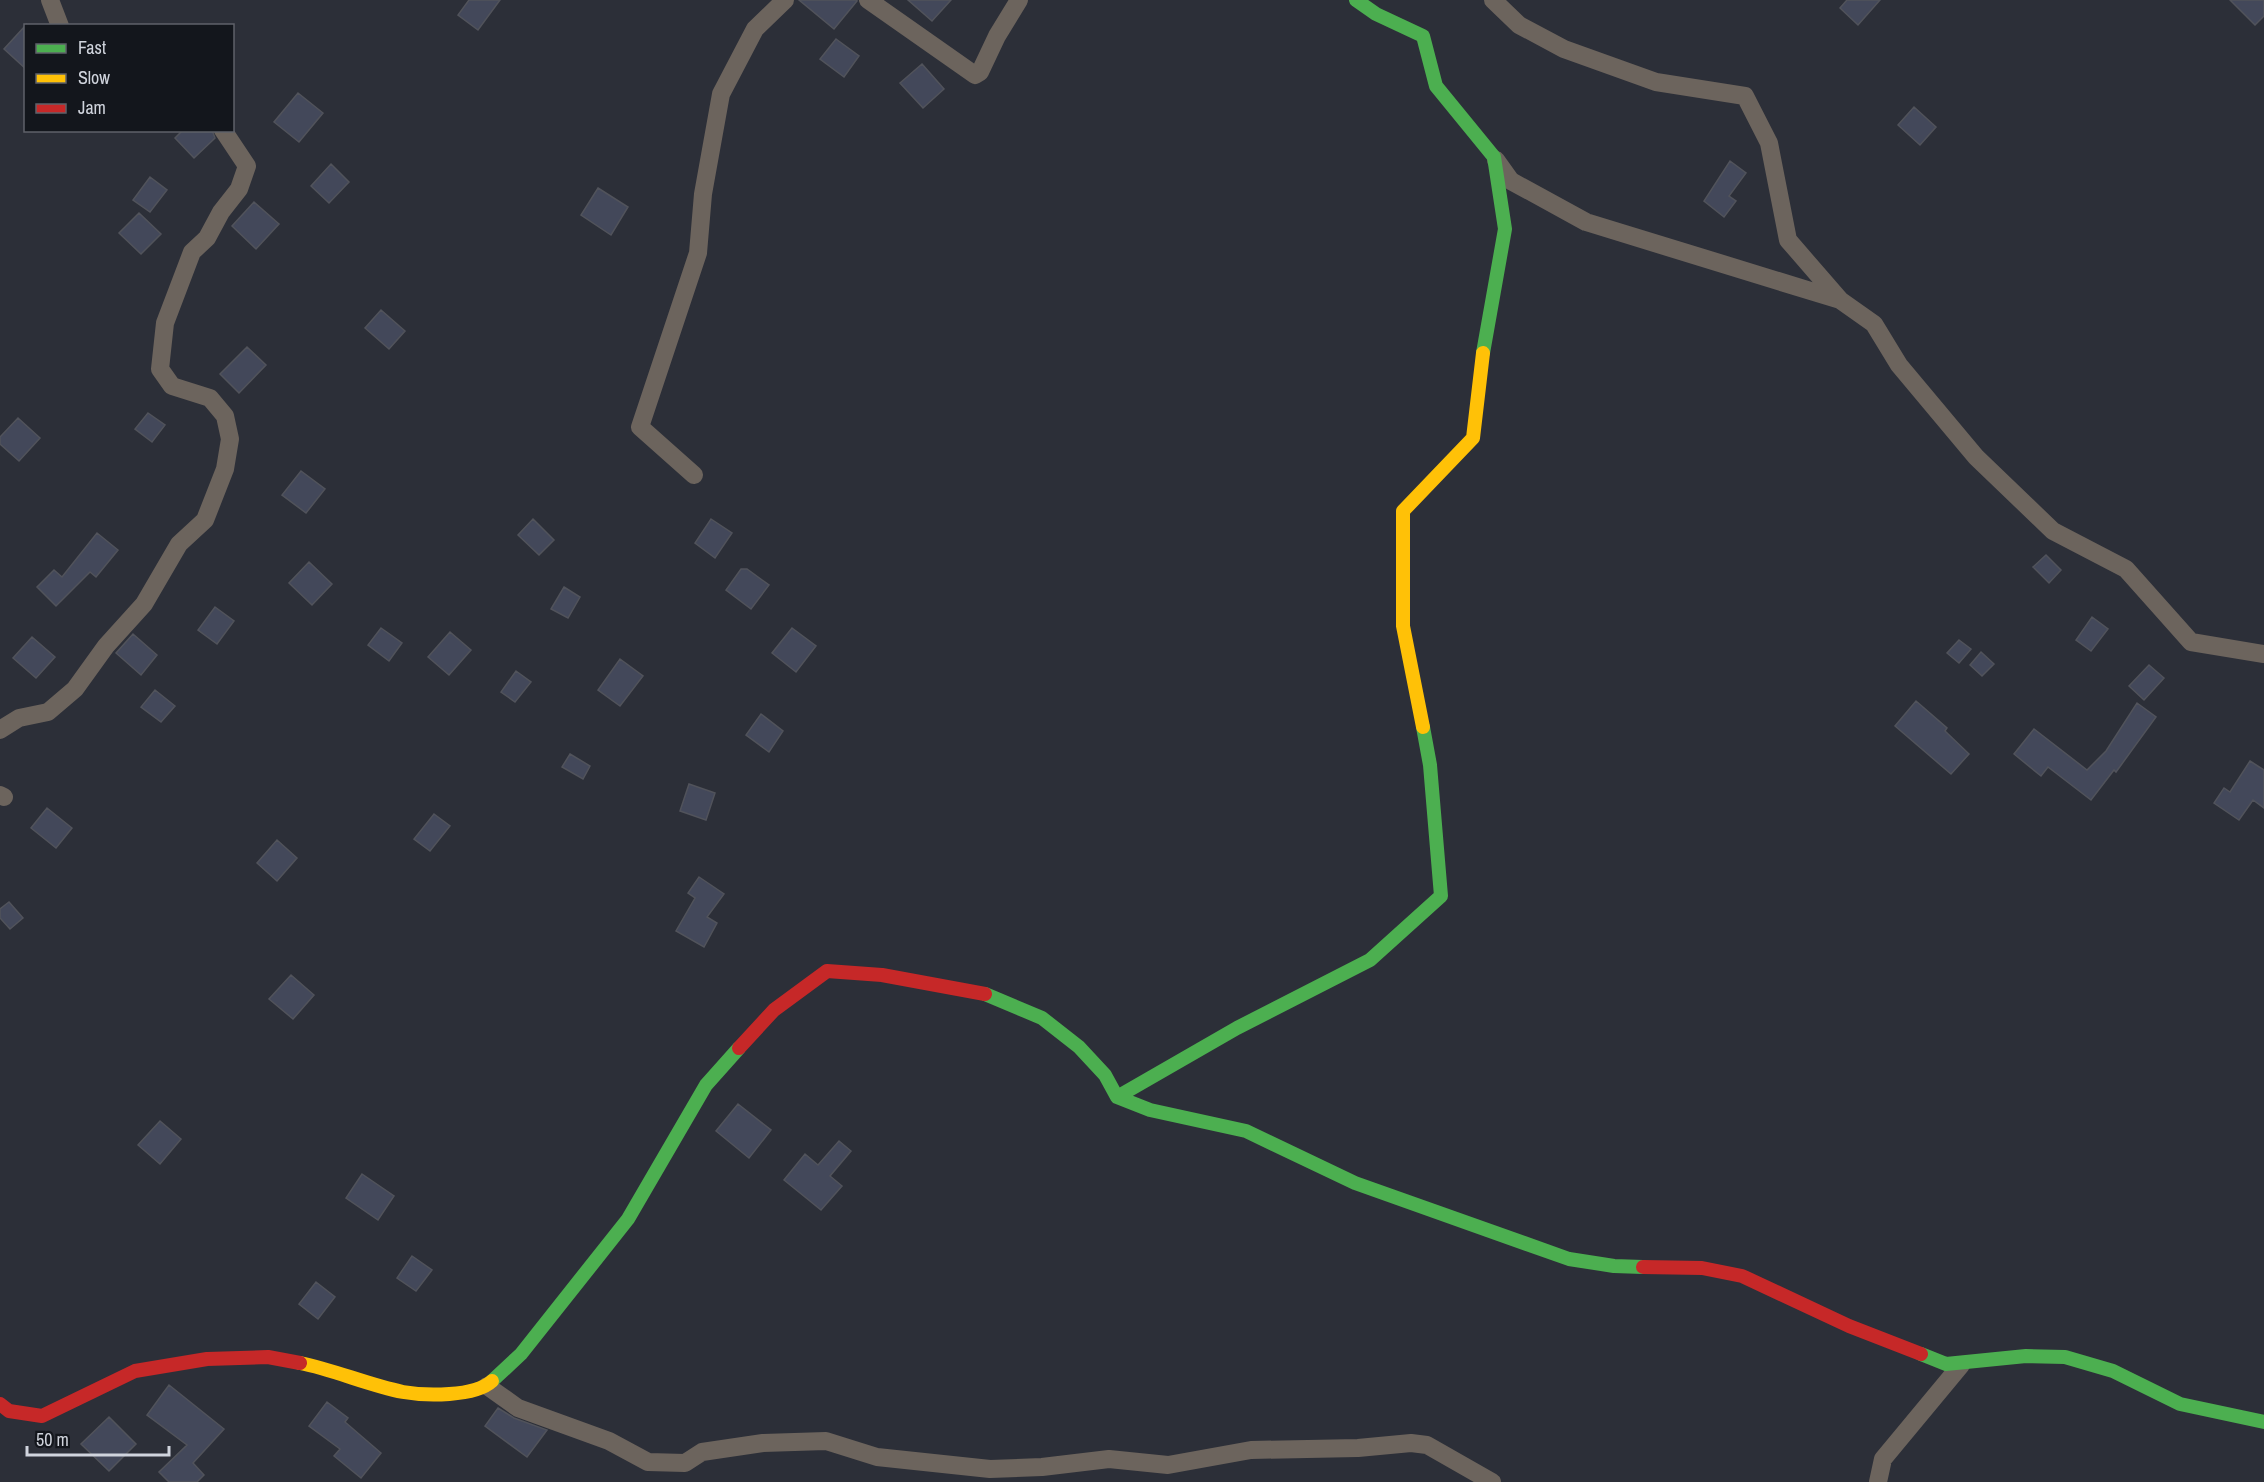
<svg xmlns="http://www.w3.org/2000/svg" width="2264" height="1482" viewBox="0 0 2264 1482" font-family="'Archivo Narrow',sans-serif">
	<style>
		.building { fill: #43485a; stroke: #51535b; stroke-width: 1.5 }
		.lines { fill: none; stroke-linecap: round; stroke-linejoin: round }
		.street { stroke: #6c645d; stroke-width: 18 }
		.fast { stroke: #4caf50; stroke-width: 14 }
		.slow { stroke: #ffc107; stroke-width: 14 }
		.jam { stroke: #c62828; stroke-width: 14 }
	</style>
	<rect width="100%" height="100%" fill="#2c2f38"/>
	<!-- building -->
	<path class="building" d="M469,0H500L478,30L458,15Z
		M799,0H857V1L834,29Z
		M908,0H951L932,21Z
		M1847,0H1880L1858,25L1840,8Z
		M2230,0H2264V16L2255,25Z
		M26,25V69L4,49Z
		M836,39L859,56L844,77L820,59Z
		M922,64L944,89L923,108L900,83Z
		M298,93L323,113L299,142L274,122Z
		M1914,107L1936,127L1920,145L1898,125Z
		M183,130H212L215,138L194,158L175,138Z
		M1730,161L1746,173L1729,196L1736,201L1724,217L1704,201Z
		M331,164L349,182L329,203L311,186Z
		M150,177L167,190L150,212L133,200Z
		M598,188L628,207L611,235L581,215Z
		M254,202L279,224L256,249L232,226Z
		M139,213L161,234L141,254L119,233Z
		M381,310L405,331L389,349L365,328Z
		M247,347L266,365L239,393L220,374Z
		M148,413L165,425L152,442L135,429Z
		M18,418L40,438L19,461L0,444V437Z
		M301,471L325,489L306,513L282,495Z
		M533,519L554,540L539,555L518,535Z
		M711,519L732,533L715,558L695,543Z
		M97,533L118,550L96,577L90,572L56,606L37,587L54,570L62,577Z
		M2046,555L2061,570L2049,583L2033,567Z
		M309,562L332,584L312,605L289,583Z
		M741,569H747L769,585L751,609L726,590Z
		M564,587L580,597L568,618L551,609Z
		M215,607L234,621L217,644L198,630Z
		M2092,617L2108,629L2091,651L2076,640Z
		M381,628L402,643L389,661L368,645Z
		M792,628L816,646L796,672L772,653Z
		M450,632L471,650L449,675L428,657Z
		M133,634L157,655L141,675L116,653Z
		M32,637L55,657L36,678L13,658Z
		M1959,640L1971,649L1959,663L1947,653Z
		M1981,652L1994,664L1982,676L1970,665Z
		M620,659L643,676L620,706L598,690Z
		M2149,665L2164,678L2144,700L2129,686Z
		M516,671L531,682L515,702L501,692Z
		M155,690L175,706L161,722L141,707Z
		M1916,701L1947,728L1945,731L1969,754L1951,774L1895,726Z
		M2137,703L2156,717L2116,772L2114,770L2091,800L2048,767L2041,776L2014,754L2034,729L2087,770L2106,751Z
		M761,714L783,731L769,752L746,735Z
		M570,754L590,766L583,779L562,767Z
		M2250,761L2264,770V808L2253,800L2239,820L2214,803L2224,788L2230,792Z
		M689,784L715,793L706,820L680,811Z
		M47,808L72,828L56,848L31,828Z
		M434,814L450,826L430,851L414,839Z
		M277,840L297,858L277,881L257,863Z
		M699,877L724,894L707,917L717,923L704,947L676,931L695,898L688,893Z
		M9,902L23,918L10,929L0,918V909Z
		M291,975L314,995L293,1019L269,999Z
		M738,1104L771,1130L749,1158L716,1131Z
		M160,1121L181,1139L160,1164L138,1145Z
		M839,1141L851,1151L830,1176L842,1186L821,1210L784,1180L805,1154L818,1165Z
		M362,1174L394,1196L378,1220L346,1198Z
		M412,1256L432,1270L416,1291L397,1278Z
		M316,1282L335,1297L318,1319L299,1304Z
		M169,1385L224,1429L193,1463L204,1475L197,1482H169L159,1472L187,1445L147,1415Z
		M327,1402L348,1418L345,1422L381,1453L361,1478L334,1456L340,1449L309,1426Z
		M498,1408L514,1418L547,1430L527,1457L485,1426Z
		M109,1417L136,1444L109,1471L81,1444Z"/>
	<g class="lines">
		<!-- street -->
		<path class="street" d="M50,0L60,26
			M868,0L975,75L980,72L997,36L1019,0
			M1493,0L1519,25L1564,49L1656,82L1745,96L1769,143L1788,240L1840,300L1874,324L1899,365L1976,457L2053,531L2126,569L2191,642L2264,654
			M1496,160L1511,181L1586,222L1840,300
			M694,475L640,427L698,253L703,194L721,94L755,29L785,0
			M0,730L19,718L48,712L75,689L106,646L144,604L179,544L205,520L225,469L230,439L225,416L210,398L172,386L160,369L165,323L192,252L207,238L221,212L239,189L247,166L223,130
			M0,795L4,797
			M487,1386L518,1408L609,1441L648,1462L685,1463L702,1452L763,1443L826,1441L877,1457L990,1469L1042,1467L1109,1459L1168,1465L1251,1450L1358,1448L1411,1443L1427,1445L1492,1482
			M1878,1482L1883,1459L1961,1365"/>
		<!-- fast -->
		<path class="fast" d="M1356,0L1376,14L1423,36L1436,86L1494,157L1505,229L1483,353
			M985,994L1042,1018L1079,1047L1105,1075L1117,1097L1150,1110L1246,1131L1355,1183L1569,1259L1614,1266L1643,1267
			M1117,1097L1237,1028L1370,960L1441,896L1430,765L1423,727
			M1921,1354L1946,1364L2026,1356L2065,1357L2113,1371L2180,1404L2264,1422
			M492,1381L521,1354L628,1219L706,1085L739,1048"/>
		<!-- slow -->
		<path class="slow" d="M1423,727L1403,626V511L1473,438L1483,353
			M300,1363C335,1370 368,1385 403,1392C425,1396 475,1397 492,1381"/>
		<!-- jam -->
		<path class="jam" d="M739,1048L774,1010L827,971L882,975L985,994
			M1643,1267L1702,1268L1742,1276L1849,1326L1921,1354
			M0,1404L9,1411L42,1416L135,1371L207,1359L268,1357L300,1363"/>
	</g>
	<!-- legend -->
	<rect x="24" y="24" width="210" height="108" fill="#13161c" stroke="#5f6269" stroke-width="1.5"/>
	<rect x="36" y="44" width="30" height="9" fill="#4caf50" stroke="#5f6269" stroke-width="1.5"/>
	<text x="78" y="54" font-size="18" fill="#d0d4dd">Fast</text>
	<rect x="36" y="74" width="30" height="9" fill="#ffc107" stroke="#5f6269" stroke-width="1.5"/>
	<text x="78" y="84" font-size="18" fill="#d0d4dd">Slow</text>
	<rect x="36" y="104" width="30" height="9" fill="#c62828" stroke="#5f6269" stroke-width="1.5"/>
	<text x="78" y="114" font-size="18" fill="#d0d4dd">Jam</text>
	<!-- scale -->
	<path d="M27 1446v9h142v-9" fill="none" stroke="#d0d4dd" stroke-width="3"/>
	<text x="36" y="1446" font-size="18" fill="#d0d4dd" stroke="#13161c" stroke-width="4.5" paint-order="stroke">50 m</text>
</svg>
